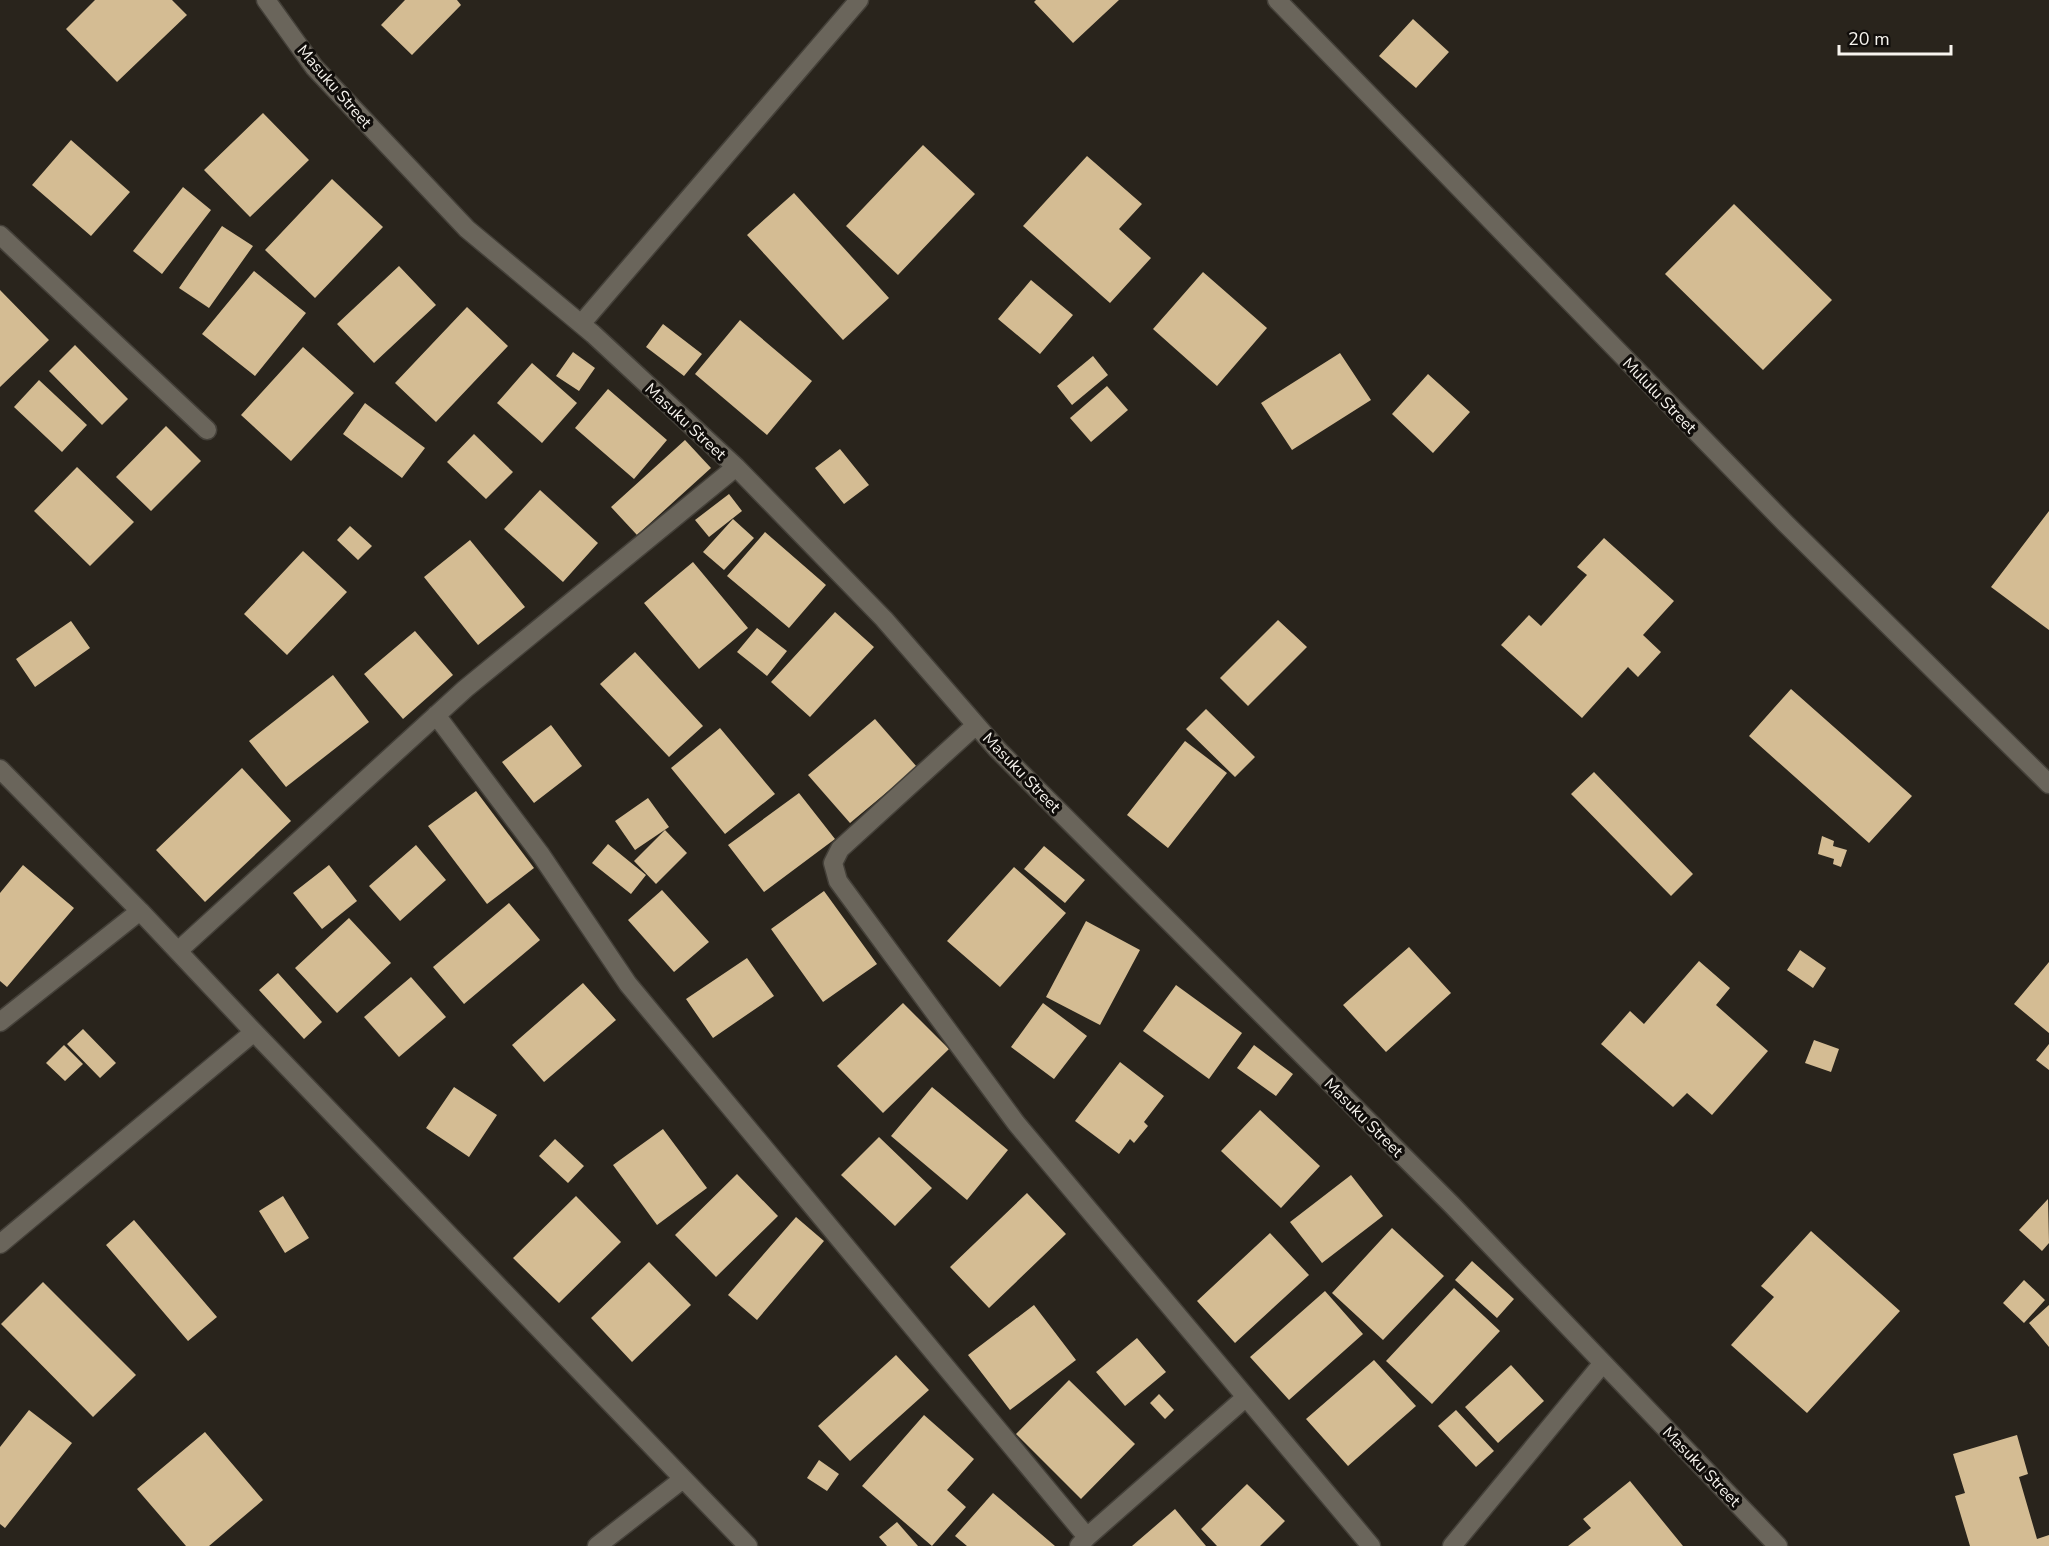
<svg xmlns="http://www.w3.org/2000/svg" width="2049" height="1546" viewBox="0 0 2049 1546" font-family="'Nunito Sans',sans-serif">
	<style>
		.building { fill: #d4bc93 }
		.lines { fill: none; stroke-linecap: round; stroke-linejoin: round }
		.minor-casing { stroke: #444039; stroke-width: 21 }
		.minor { stroke: #6a655b; stroke-width: 18 }
		.labels { text-anchor: middle; stroke-width: 6; stroke-linejoin: round; paint-order: stroke }
		.street-label { font-size: 16px; fill: #f7f4ee; stroke: #100d0a }
	</style>
	<rect width="100%" height="100%" fill="#29241c"/>
	<!-- building -->
	<path class="building" d="M95,0H172L187,15L117,82L66,29Z
		M405,0H457L461,5L412,55L381,25Z
		M1036,0H1119L1073,43L1034,2Z
		M1413,19L1449,52L1416,88L1379,56Z
		M263,113L309,160L250,217L204,170Z
		M71,140L130,192L91,236L32,185Z
		M923,145L975,194L898,275L846,226Z
		M1087,156L1142,204L1119,229L1151,258L1110,303L1023,226Z
		M332,179L383,227L315,298L265,250Z
		M183,187L211,210L162,274L133,251Z
		M794,193L889,298L843,340L747,235Z
		M1734,204L1832,300L1763,370L1665,274Z
		M222,226L253,246L209,308L179,288Z
		M399,266L436,305L374,363L337,324Z
		M254,271L306,313L255,376L202,334Z
		M1203,272L1267,328L1217,386L1153,329Z
		M1031,280L1073,315L1040,354L998,319Z
		M0,290L49,340L0,387Z
		M467,307L508,346L436,422L395,383Z
		M740,320L812,381L767,435L695,374Z
		M663,324L702,354L684,376L646,347Z
		M75,345L128,399L102,425L49,371Z
		M303,347L354,393L291,461L241,415Z
		M573,352L595,368L579,391L556,376Z
		M1340,353L1371,400L1292,450L1261,403Z
		M1093,356L1108,375L1072,405L1057,386Z
		M532,363L577,403L542,443L497,403Z
		M1428,374L1470,412L1433,453L1392,414Z
		M39,380L87,425L62,452L14,407Z
		M1107,386L1128,410L1091,442L1070,418Z
		M608,389L667,440L634,479L575,428Z
		M365,403L425,448L402,478L343,434Z
		M166,426L201,461L151,511L116,477Z
		M474,434L513,472L486,499L447,462Z
		M685,440L711,468L637,535L611,507Z
		M840,449L869,485L844,504L815,468Z
		M77,467L134,522L90,566L34,511Z
		M540,490L598,543L563,582L504,529Z
		M729,494L742,511L709,537L695,520Z
		M2049,511V630L1991,587Z
		M733,519L754,538L724,570L703,552Z
		M350,526L372,546L358,560L337,540Z
		M765,532L826,585L789,628L727,576Z
		M1604,538L1674,601L1643,635L1661,652L1638,677L1628,667L1582,718L1501,645L1529,615L1541,626L1587,575L1577,567Z
		M470,540L525,607L478,645L424,577Z
		M303,551L347,592L287,655L244,614Z
		M693,562L748,628L699,669L644,603Z
		M835,612L874,647L810,717L771,682Z
		M1278,620L1307,647L1248,706L1220,678Z
		M71,621L90,648L35,687L16,659Z
		M757,628L787,651L767,676L737,652Z
		M415,631L453,675L403,719L364,674Z
		M635,652L703,726L669,757L600,684Z
		M333,675L369,722L286,787L249,741Z
		M1791,689L1912,796L1869,843L1749,736Z
		M1206,709L1255,757L1235,777L1186,729Z
		M875,719L917,767L850,823L808,775Z
		M551,725L582,766L534,803L502,762Z
		M720,728L775,794L725,834L671,768Z
		M1185,741L1227,773L1168,848L1127,815Z
		M242,768L291,821L205,902L156,850Z
		M1594,772L1693,874L1671,896L1571,794Z
		M476,791L534,868L487,904L428,826Z
		M799,793L835,839L764,892L728,845Z
		M648,798L669,827L635,850L615,821Z
		M665,830L687,853L656,884L634,861Z
		M1822,836L1834,841L1833,846L1847,850L1841,867L1833,864L1834,859L1818,854Z
		M608,844L646,875L631,894L592,863Z
		M416,845L446,880L400,921L369,886Z
		M1044,846L1085,880L1065,903L1024,869Z
		M23,865L74,908L7,987L0,981V893Z
		M329,865L357,901L322,929L293,893Z
		M1014,867L1066,913L1000,987L947,941Z
		M662,890L709,942L674,972L628,920Z
		M824,891L877,964L823,1002L771,929Z
		M509,903L540,940L464,1004L433,967Z
		M349,918L391,963L337,1013L295,968Z
		M1086,921L1140,950L1100,1025L1046,997Z
		M1409,947L1451,993L1386,1052L1343,1005Z
		M1800,950L1826,968L1813,988L1787,970Z
		M747,958L774,996L713,1038L686,999Z
		M1699,961L1730,988L1716,1005L1768,1051L1712,1115L1687,1093L1673,1107L1601,1044L1630,1011L1644,1024Z
		M2049,962V1033L2014,1004Z
		M278,973L322,1022L304,1039L259,990Z
		M411,977L446,1017L399,1057L364,1017Z
		M583,983L616,1020L544,1082L512,1045Z
		M1176,985L1242,1033L1209,1079L1143,1031Z
		M903,1003L949,1049L883,1113L837,1066Z
		M1043,1003L1087,1036L1054,1079L1011,1047Z
		M83,1029L116,1063L100,1078L67,1044Z
		M1814,1040L1839,1049L1831,1072L1805,1063Z
		M2049,1044V1070L2036,1060Z
		M64,1045L83,1064L65,1081L46,1063Z
		M1254,1045L1293,1074L1276,1096L1237,1068Z
		M1120,1062L1164,1096L1144,1122L1148,1126L1134,1143L1130,1139L1119,1154L1075,1121Z
		M454,1087L497,1115L469,1157L426,1128Z
		M932,1087L1008,1150L967,1200L891,1136Z
		M1260,1110L1320,1166L1281,1208L1221,1151Z
		M663,1129L707,1188L657,1225L613,1165Z
		M879,1137L932,1188L895,1226L841,1175Z
		M555,1139L584,1166L568,1183L539,1156Z
		M737,1174L778,1216L716,1277L675,1235Z
		M1351,1175L1383,1216L1322,1263L1290,1222Z
		M1027,1193L1066,1234L989,1308L950,1267Z
		M283,1196L309,1238L285,1253L259,1211Z
		M576,1196L621,1242L559,1303L513,1258Z
		M2048,1199L2049,1243L2042,1251L2019,1230Z
		M796,1217L824,1241L757,1320L728,1295Z
		M134,1220L217,1317L188,1341L106,1245Z
		M1392,1228L1444,1276L1383,1340L1332,1293Z
		M1811,1231L1900,1311L1807,1413L1731,1345L1774,1297L1761,1286Z
		M1270,1233L1309,1275L1235,1343L1197,1301Z
		M1472,1261L1514,1299L1497,1318L1455,1280Z
		M649,1262L691,1305L632,1362L591,1318Z
		M2024,1280L2045,1300L2024,1323L2003,1303Z
		M43,1282L136,1375L93,1417L1,1324Z
		M1454,1288L1500,1331L1432,1404L1386,1361Z
		M1325,1291L1363,1334L1289,1400L1250,1357Z
		M1034,1305L1076,1360L1010,1410L968,1355Z
		M2049,1305V1347L2029,1323Z
		M1137,1338L1166,1372L1125,1406L1096,1372Z
		M896,1355L929,1390L850,1461L818,1426Z
		M1374,1360L1416,1406L1348,1466L1306,1419Z
		M1511,1365L1544,1401L1498,1443L1465,1407Z
		M1069,1380L1135,1444L1081,1499L1016,1434Z
		M1159,1394L1174,1410L1165,1419L1150,1403Z
		M29,1410L72,1443L5,1528L0,1524V1447Z
		M1456,1410L1494,1451L1476,1467L1438,1426Z
		M924,1415L974,1459L947,1490L966,1507L932,1546L862,1486Z
		M205,1432L263,1500L209,1546H186L137,1489Z
		M2017,1435L2028,1474L2019,1477L2037,1539L2049,1535V1546H1970L1955,1496L1965,1493L1953,1454Z
		M819,1460L839,1474L827,1491L807,1478Z
		M1630,1481L1683,1546H1568L1591,1528L1583,1519Z
		M1247,1484L1285,1521L1260,1546H1217L1201,1529Z
		M993,1493L1055,1546H967L955,1536Z
		M1175,1509L1206,1546H1132Z
		M897,1522L918,1546H887L879,1537Z"/>
	<g class="lines">
		<!-- minor casing -->
		<g class="minor-casing">
			<path id="minor" d="M266,0L314,67L467,229L593,334L736,467L884,619L997,749L1452,1205L1778,1546
				M1277,0L1785,523L2049,784
				M0,235L207,430
				M581,324L859,0
				M436,715L541,855L628,984L1087,1537
				M976,725L840,849L833,863L838,881L1016,1123L1371,1546
				M0,769L140,911L254,1032L748,1546
				M178,951L465,689L736,467
				M0,1022L140,911
				M0,1244L254,1032
				M597,1546L683,1479
				M1079,1546L1087,1537L1245,1398
				M1452,1546L1603,1363"/>
		</g>
		<!-- minor -->
		<use href="#minor" class="minor"/>
	</g>
	<g class="labels">
		<!-- street labels -->
		<g class="street-label">
			<text transform="translate(335 86) rotate(49)" y="6">Masuku Street</text>
			<text transform="translate(1660 395) rotate(46)" y="6">Mululu Street</text>
			<text transform="translate(686 421) rotate(43)" y="6">Masuku Street</text>
			<text transform="translate(1022 772) rotate(46)" y="6">Masuku Street</text>
			<text transform="translate(1364 1117) rotate(45)" y="6">Masuku Street</text>
			<text transform="translate(1702 1466) rotate(46)" y="6">Masuku Street</text>
		</g>
	</g>
	<!-- scale -->
	<path d="M1839 45v9h112v-9" fill="none" stroke="#f7f4ee" stroke-width="3"/>
	<text x="1848" y="45" font-size="18" fill="#f7f4ee" stroke="#100d0a" stroke-width="4.5" paint-order="stroke">20 m</text>
</svg>
